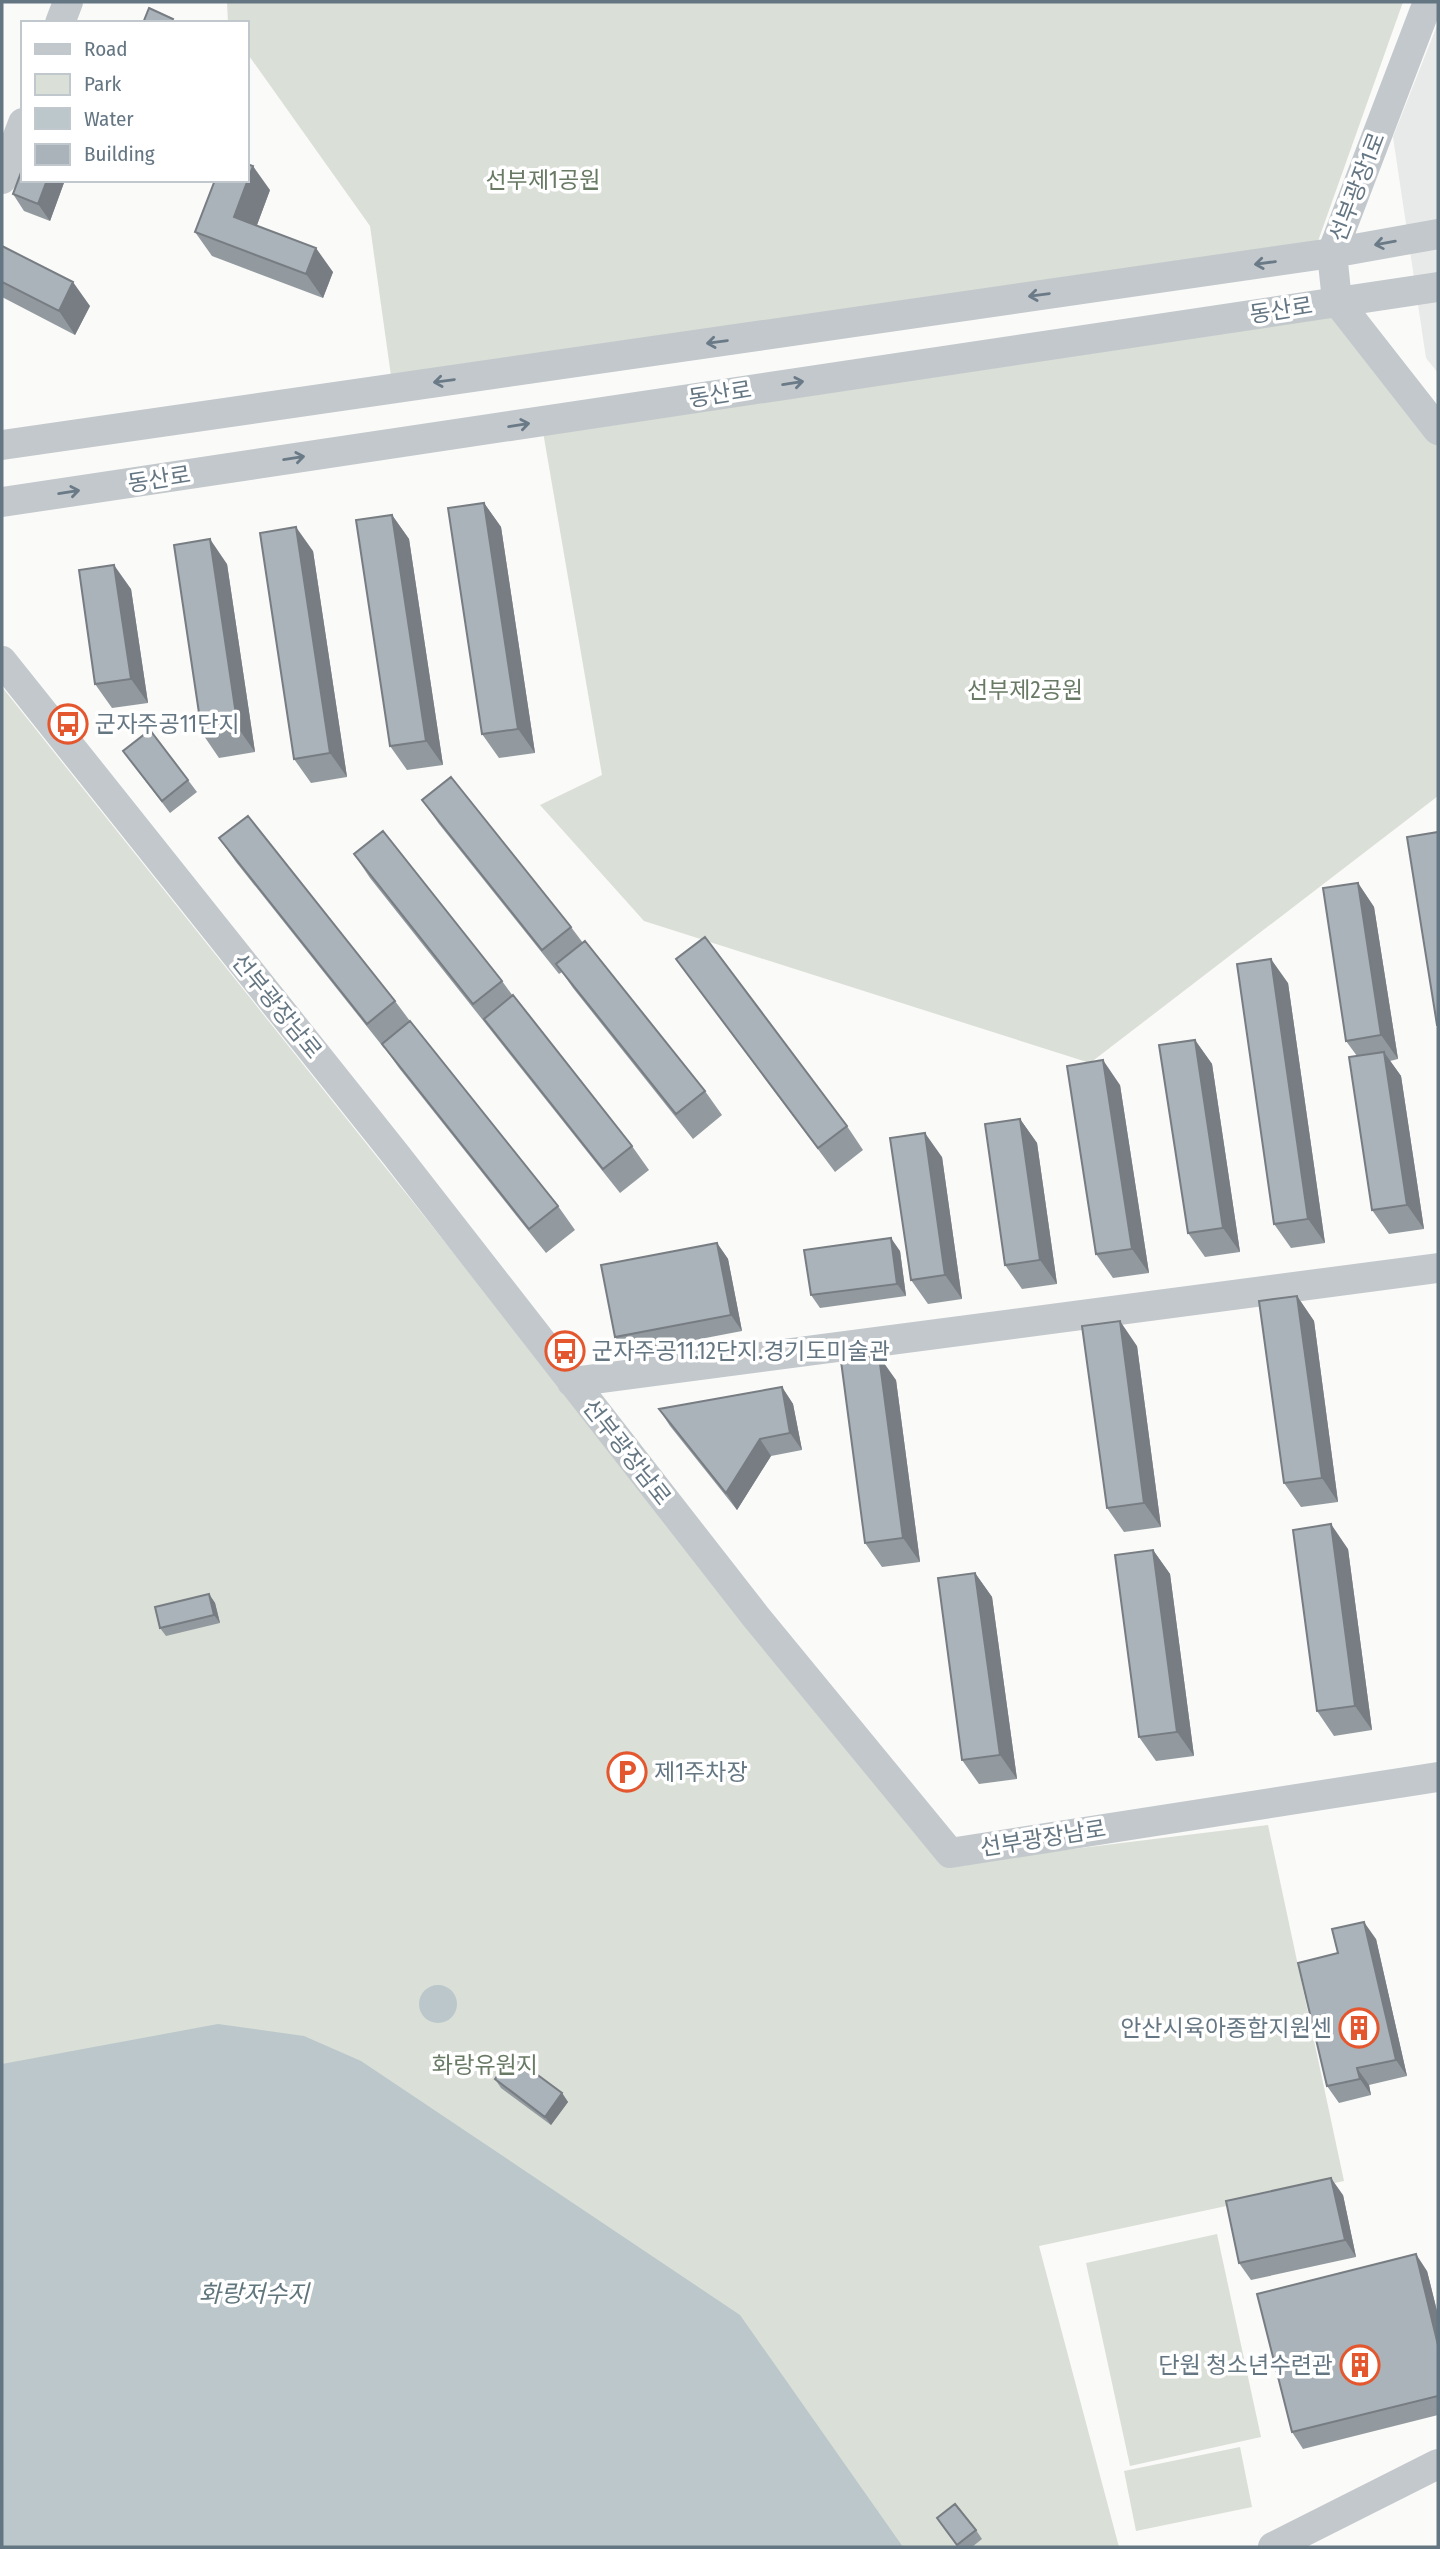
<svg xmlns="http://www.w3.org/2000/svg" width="1440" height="2549" viewBox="0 0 1440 2549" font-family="'Fira Sans Condensed','Noto Sans KR',sans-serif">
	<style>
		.built { fill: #e8e9e9 }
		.green { fill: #dadfd7 }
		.water { fill: #bbc7cb }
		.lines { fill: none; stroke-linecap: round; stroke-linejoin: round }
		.minor { stroke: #c3c8cc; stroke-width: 30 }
		.wall { fill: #929a9f }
		.shaded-wall { fill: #777d82 }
		.building { fill: #aab3b9; stroke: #777d82; stroke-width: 2 }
		.oneway { stroke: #6a7a87 }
		.labels { text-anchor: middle; stroke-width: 7; stroke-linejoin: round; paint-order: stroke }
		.park-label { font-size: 23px; fill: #687a64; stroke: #fff }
		.street-label { font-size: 23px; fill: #657683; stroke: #fff }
		.poi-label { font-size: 23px; fill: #657683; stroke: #fff; text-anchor: start }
		.water-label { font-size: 24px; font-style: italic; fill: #60757c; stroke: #fff }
	</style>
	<rect width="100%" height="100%" fill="#fafaf8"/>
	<!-- built -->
	<path class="built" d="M1438,23V373L1426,358L1393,137Z"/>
	<!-- green -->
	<path class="green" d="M227,2H1403L1317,244L392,383L370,226L247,53V23H228Z
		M1332,306L1438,439V796L1090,1063L644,921L540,805L602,775L542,426Z
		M2,687L942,1865L1268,1825L1344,2181L1039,2246L1119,2547H2Z
		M1217,2234L1261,2437L1130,2466L1086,2263Z
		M1240,2447L1252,2507L1136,2531L1124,2471Z"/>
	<!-- water -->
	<path class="water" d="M419 2004a19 19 0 1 1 38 0a19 19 0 1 1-38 0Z
		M218,2024L304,2036L361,2061L740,2315L903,2547H2V2064Z"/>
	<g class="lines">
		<!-- minor -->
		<path class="minor" d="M1428,2L1332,253L1337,301L1438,430
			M60,23L68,2
			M2,179L23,123
			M2,445L1332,253L1438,234
			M2,502L1438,287
			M2,661L396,1155L756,1617L950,1853L1438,1777
			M572,1382L1438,1268
			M1273,2547L1438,2464"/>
	</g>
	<!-- wall -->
	<path class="wall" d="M23,180H65L50,221L24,211L13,194Z
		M270,190L257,225L333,272L323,298L212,256L195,232Z
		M2,246L90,306L75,335L2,297Z
		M484,503L501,527L535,753L499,758L482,734Z
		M392,515L409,539L443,765L407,770L390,746Z
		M313,551L347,777L311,783L294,759Z
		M227,564L255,752L219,758L202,733Z
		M131,589L148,703L112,708L95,684Z
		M123,751L188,780L197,792L170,813Z
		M422,800L571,927L583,943L705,1091L722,1115L693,1139L573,988L562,972L559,974L439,824Z
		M219,838L395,1001L410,1021L558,1206L575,1230L546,1253L399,1068L384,1047V1048L236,862Z
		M354,854L502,981L513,996L632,1146L649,1170L620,1193L370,878Z
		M1358,883L1374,907L1398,1059L1390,1061L1401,1076L1424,1229L1389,1234L1372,1210L1357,1056L1346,1041Z
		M676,959L847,1126L863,1150L835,1172Z
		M1288,983L1325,1243L1291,1248L1274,1224Z
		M1195,1040L1212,1064L1240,1252L1205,1257L1188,1233Z
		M1120,1085L1149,1273L1113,1278L1096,1254Z
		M1020,1119L1037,1143L1057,1284L1022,1289L1005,1265Z
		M942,1157L962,1299L928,1304L911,1280Z
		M717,1243L728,1259L742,1331L627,1353L615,1337Z
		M900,1251L906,1296L820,1308L811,1295Z
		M1297,1296L1314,1321L1338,1502L1301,1507L1284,1483Z
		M1137,1346L1161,1527L1124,1532L1107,1508Z
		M896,1380L920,1562L882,1567L865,1543Z
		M782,1387L793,1404L802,1450L771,1456L737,1510L670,1426L659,1409Z
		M1348,1549L1372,1730L1334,1736L1317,1711Z
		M1153,1550L1170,1574L1194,1756L1156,1761L1139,1737Z
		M975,1573L992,1597L1017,1779L979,1784L962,1760Z
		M209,1594L215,1603L220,1623L166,1636L160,1628Z
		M1376,1939L1407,2076L1369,2085L1371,2095L1339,2103L1327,2086L1338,1953Z
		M495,2079L562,2093L568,2102L551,2125L501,2088Z
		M1343,2195L1356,2257L1251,2280L1239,2263Z
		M1427,2271L1438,2315V2415L1303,2449L1292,2432Z
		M937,2518L976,2530L982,2539L972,2547H958Z"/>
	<!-- shaded-wall -->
	<path class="shaded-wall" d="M253,166L270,190L251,241L234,217Z
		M47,180H65L50,221L38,204Z
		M316,248L333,272L323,298L306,274Z
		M73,282L90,306L75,335L59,311Z
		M484,503L501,527L535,753L518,729Z
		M392,515L409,539L443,765L426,741Z
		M296,527L313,551L347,777L330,753Z
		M210,539L227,564L255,752L238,728Z
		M114,565L131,589L148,703L131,679Z
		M1358,883L1374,907L1398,1059L1381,1035Z
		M1271,959L1288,983L1325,1243L1308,1219Z
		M1195,1040L1212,1064L1240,1252L1223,1228Z
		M1384,1052L1401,1076L1424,1229L1407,1205Z
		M1103,1060L1120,1085L1149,1273L1132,1249Z
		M1020,1119L1037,1143L1057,1284L1040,1260Z
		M925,1133L942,1157L962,1299L945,1275Z
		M891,1238L900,1251L906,1296L897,1284Z
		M717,1243L728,1259L742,1331L731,1315Z
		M1297,1296L1314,1321L1338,1502L1322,1478Z
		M1120,1321L1137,1346L1161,1527L1144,1503Z
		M879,1356L896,1380L920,1562L903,1538Z
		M782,1387L793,1404L802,1450L790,1433Z
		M760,1439L771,1456L737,1510L726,1493Z
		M1331,1524L1348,1549L1372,1730L1355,1706Z
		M1153,1550L1170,1574L1194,1756L1177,1732Z
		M975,1573L992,1597L1017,1779L1000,1755Z
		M209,1594L215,1603L220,1623L214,1615Z
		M1364,1922L1376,1939L1407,2076L1396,2060Z
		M1357,2068L1369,2085L1371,2095L1360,2079Z
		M562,2093L568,2102L551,2125L545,2117Z
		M1331,2178L1343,2195L1356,2257L1345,2240Z
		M1416,2254L1427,2271L1438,2315V2345Z"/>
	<!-- building -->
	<path class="building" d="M149,8L173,19L171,23H143Z
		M247,164L253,166L234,217L316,248L306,274L195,232L215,180H247Z
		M23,167V180H47L38,204L13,194Z
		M2,246L73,282L59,311L2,282Z
		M484,503L518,729L482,734L448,508Z
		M392,515L426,741L390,746L356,520Z
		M296,527L330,753L294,759L260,533Z
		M210,539L238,728L202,733L174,545Z
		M114,565L131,679L95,684L79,570Z
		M150,730L188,780L162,801L123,751Z
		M451,777L571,927L542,950L422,800Z
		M248,816L395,1001L367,1024L219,838Z
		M383,831L502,981L473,1004L354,854Z
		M1438,832V1025H1437L1407,837Z
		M1358,883L1381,1035L1346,1041L1323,888Z
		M705,937L847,1126L818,1148L676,959Z
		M585,941L705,1091L676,1114L556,964Z
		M1271,959L1308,1219L1274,1224L1237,964Z
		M513,995L632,1146L603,1169L484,1019Z
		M410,1021L558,1206L529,1229L382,1044Z
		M1195,1040L1223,1228L1188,1233L1159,1045Z
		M1384,1052L1407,1205L1372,1210L1349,1057Z
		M1103,1060L1132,1249L1096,1254L1067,1066Z
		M1020,1119L1040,1260L1005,1265L985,1124Z
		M925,1133L945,1275L911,1280L890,1138Z
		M891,1238L897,1284L811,1295L804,1250Z
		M717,1243L731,1315L615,1337L601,1265Z
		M1297,1296L1322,1478L1284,1483L1259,1301Z
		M1120,1321L1144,1503L1107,1508L1082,1326Z
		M879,1356L903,1538L865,1543L841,1361Z
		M782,1387L790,1433L760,1439L726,1493L659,1409Z
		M1331,1524L1355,1706L1317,1711L1293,1530Z
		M1153,1550L1177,1732L1139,1737L1115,1555Z
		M975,1573L1000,1755L962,1760L938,1578Z
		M209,1594L214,1615L160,1628L155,1607Z
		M1364,1922L1396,2060L1357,2068L1360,2079L1327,2086L1298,1963L1338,1953L1332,1929Z
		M512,2056L562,2093L545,2117L495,2079Z
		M1331,2178L1345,2240L1239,2263L1226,2201Z
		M1416,2254L1438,2345V2396L1292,2432L1257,2294Z
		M955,2504L976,2530L957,2545L937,2518Z"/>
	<!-- one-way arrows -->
	<defs><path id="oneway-shaft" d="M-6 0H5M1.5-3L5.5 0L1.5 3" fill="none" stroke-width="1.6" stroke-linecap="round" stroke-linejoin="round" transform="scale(1.75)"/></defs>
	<g class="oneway">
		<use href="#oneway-shaft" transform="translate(1385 243) rotate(170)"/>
		<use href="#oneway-shaft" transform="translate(1265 263) rotate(172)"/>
		<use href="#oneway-shaft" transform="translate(1039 295) rotate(172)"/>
		<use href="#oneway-shaft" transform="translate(717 342) rotate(172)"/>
		<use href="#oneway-shaft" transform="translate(444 381) rotate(172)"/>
		<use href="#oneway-shaft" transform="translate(793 383) rotate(-9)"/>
		<use href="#oneway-shaft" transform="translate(519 425) rotate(-9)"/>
		<use href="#oneway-shaft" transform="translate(294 458) rotate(-9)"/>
		<use href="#oneway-shaft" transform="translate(69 492) rotate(-9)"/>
	</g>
	<!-- icons -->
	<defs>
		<g id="bus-ring" transform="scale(2.0125)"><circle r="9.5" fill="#fff" stroke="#e4572e" stroke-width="1.5"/><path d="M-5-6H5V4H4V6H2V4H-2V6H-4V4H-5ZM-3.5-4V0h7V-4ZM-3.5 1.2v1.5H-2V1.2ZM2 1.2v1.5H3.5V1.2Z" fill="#e4572e"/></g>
		<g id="parking-ring" transform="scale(2.0125)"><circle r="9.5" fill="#fff" stroke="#e4572e" stroke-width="1.5"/><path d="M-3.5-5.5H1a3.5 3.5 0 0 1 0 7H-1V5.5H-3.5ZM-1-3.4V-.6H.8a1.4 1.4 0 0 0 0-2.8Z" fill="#e4572e"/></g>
		<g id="building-ring" transform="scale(2.0125)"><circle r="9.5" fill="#fff" stroke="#e4572e" stroke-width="1.5"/><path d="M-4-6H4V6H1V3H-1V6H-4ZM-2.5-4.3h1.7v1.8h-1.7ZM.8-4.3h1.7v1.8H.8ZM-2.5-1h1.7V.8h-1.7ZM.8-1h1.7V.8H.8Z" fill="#e4572e"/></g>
	</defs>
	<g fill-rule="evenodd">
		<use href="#bus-ring" x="68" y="724"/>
		<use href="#bus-ring" x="565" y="1351"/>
		<use href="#parking-ring" x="627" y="1772"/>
		<use href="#building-ring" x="1359" y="2028"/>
		<use href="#building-ring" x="1360" y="2365"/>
	</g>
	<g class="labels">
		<!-- park labels -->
		<g class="park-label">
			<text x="543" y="188">선부제1공원</text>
			<text x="1025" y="698">선부제2공원</text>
			<text x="485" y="2073">화랑유원지</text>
		</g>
		<!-- street labels -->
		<g class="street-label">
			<text transform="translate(1357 187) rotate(-69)" y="8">선부광장1로</text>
			<text transform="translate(1281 310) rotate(-9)" y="8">동산로</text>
			<text transform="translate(720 394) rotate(-9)" y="8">동산로</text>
			<text transform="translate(159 479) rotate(-9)" y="8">동산로</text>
			<text transform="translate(277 1006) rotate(51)" y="8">선부광장남로</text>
			<text transform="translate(627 1452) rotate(52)" y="8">선부광장남로</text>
			<text transform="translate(1043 1838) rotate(-9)" y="8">선부광장남로</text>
		</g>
		<!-- poi labels -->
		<g class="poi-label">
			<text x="95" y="732">군자주공11단지</text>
			<text x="592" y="1359">군자주공11.12단지.경기도미술관</text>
			<text x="654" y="1780">제1주차장</text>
			<text x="1332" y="2036" text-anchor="end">안산시육아종합지원센</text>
			<text x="1333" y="2373" text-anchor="end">단원 청소년수련관</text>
		</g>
		<!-- water labels -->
		<g class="water-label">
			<text x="254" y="2302">화랑저수지</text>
		</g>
	</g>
	<!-- border -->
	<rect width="1440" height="2549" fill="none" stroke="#657683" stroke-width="7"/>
	<!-- legend -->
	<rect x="21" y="21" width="228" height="161" fill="#ffffff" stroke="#c1c8cd" stroke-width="2"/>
	<rect x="35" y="44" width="35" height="10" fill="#c3c8cc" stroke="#c1c8cd" stroke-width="2"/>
	<text x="84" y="56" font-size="21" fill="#657683">Road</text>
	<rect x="35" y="74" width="35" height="21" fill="#dadfd7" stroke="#c1c8cd" stroke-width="2"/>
	<text x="84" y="91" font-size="21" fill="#657683">Park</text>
	<rect x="35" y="108" width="35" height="21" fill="#bbc7cb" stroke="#c1c8cd" stroke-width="2"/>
	<text x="84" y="126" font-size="21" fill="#657683">Water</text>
	<rect x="35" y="144" width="35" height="21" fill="#aab3b9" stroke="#c1c8cd" stroke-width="2"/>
	<text x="84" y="161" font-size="21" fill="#657683">Building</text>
</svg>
